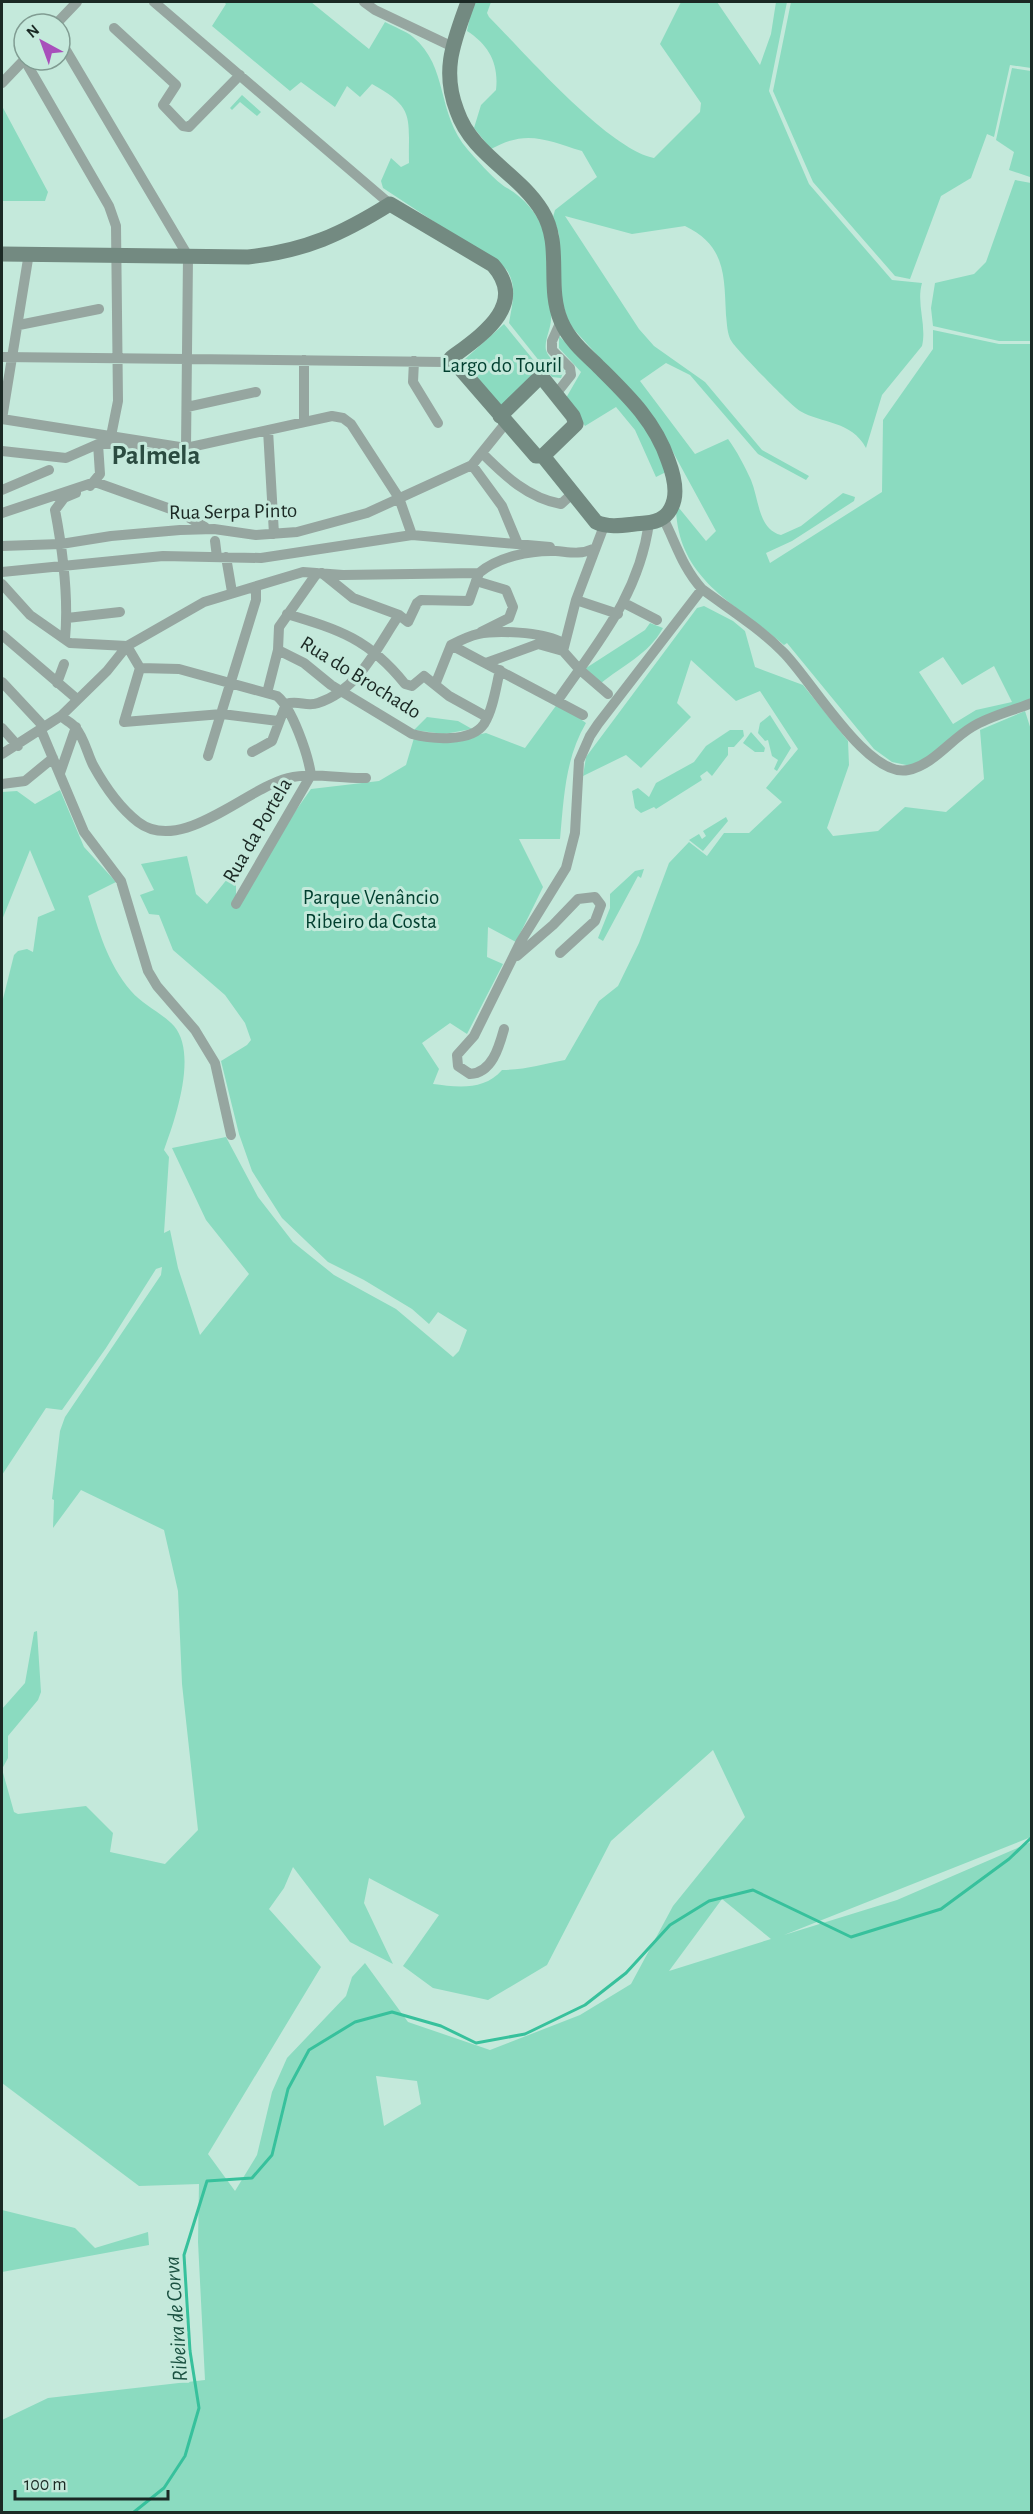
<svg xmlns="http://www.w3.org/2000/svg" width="1033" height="2514" viewBox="0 0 1033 2514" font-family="'Alegreya Sans',sans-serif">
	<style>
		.green { fill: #8bdbc0; fill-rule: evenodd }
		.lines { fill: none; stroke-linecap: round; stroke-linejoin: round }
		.stream { stroke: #37c19c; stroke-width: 3 }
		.street { stroke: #96a6a0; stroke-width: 10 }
		.secondary { stroke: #738a81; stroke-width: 15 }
		.labels { text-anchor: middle; stroke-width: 6; stroke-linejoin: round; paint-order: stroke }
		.park-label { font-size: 21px; fill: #013f2f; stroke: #c4e9db }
		.street-label { font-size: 21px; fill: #1b2924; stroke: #c4e9db }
		.water-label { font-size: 22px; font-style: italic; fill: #1a5141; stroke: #c4e9db }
		.district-label { font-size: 27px; font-weight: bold; fill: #2b4c41; stroke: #c4e9db }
	</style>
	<rect width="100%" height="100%" fill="#c4e9db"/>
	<!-- green -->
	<path class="green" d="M224,2H311L369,49L385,22C394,27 406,31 413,37C449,67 436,113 468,150C477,160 496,182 507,188C523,197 538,214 544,232C551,252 552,297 551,319C551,329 544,340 546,350C548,358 558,365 564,370L561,378L552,377L509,323C512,305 518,285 506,269L383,188L381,181L391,158L401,167L409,163C408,118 416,108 372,84L360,97L347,86L335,107L301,82L290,91L212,26L226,4Z
		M473,2H491L487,13L489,17C525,53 607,148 654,158L700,112L701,103L660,44L681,2H717L760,65L771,34L776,2H787L769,91L809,184L892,280L922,283C916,304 927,325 922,346L882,395L866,448C851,420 822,424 800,411C791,406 738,351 732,342C727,335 727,323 726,315C724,275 726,246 685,226L632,234L565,216L639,329L654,346L705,382L762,450L809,476L806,480L758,454L690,375L666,363L640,381L695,454L728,439C737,451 745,467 751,480C759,499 758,529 781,535L801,526L843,493L855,497L854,501L792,541L766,553L770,563L882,492L883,420L933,349V330L999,344H1031V698L911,766L892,762L874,749L787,643L784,645C737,604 679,581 676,510L679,508L706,541L716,531L655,419L569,324L562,301L559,234L553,217L555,210L597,177L582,151C546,140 527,129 491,149L474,128L481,105L496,90C499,64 489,45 467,31ZM943,657L962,685L994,666L1012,702L976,710L953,724L919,672Z
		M791,2H1031V68L1010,65L994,137L987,134L971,178L941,196L910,279L895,276L813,182L773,91Z
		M1012,68L1031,71L1030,177L1009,170L1014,152L996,140Z
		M242,95L261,112L257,116L240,102L232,110L230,108Z
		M2,106L48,192L45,201H2Z
		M1015,180L1031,183V341H999L933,326L931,308L935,283L974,274L986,262Z
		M504,324L540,368L501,406L465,363V359Z
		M559,336L645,420L666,472L656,477L635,430L616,407L585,426L566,398L581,372L559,348Z
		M704,606L733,621L745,631L755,667L803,685L848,741L849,765L827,828L833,836L878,831L905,807L946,812L984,779L980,730L1025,711L1032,733L1031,1837L784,1935L897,1900L1031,1842V2512H2V2420L48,2398L205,2380L198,2242L199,2184L139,2186L2,2083V1709L25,1683L34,1632L37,1631L41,1692L38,1700L8,1736V1758L2,1769L14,1812L18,1814L86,1806L113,1833L110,1852L165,1864L198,1830L182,1684L178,1591L164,1530L81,1490L53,1528L54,1500L52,1499L60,1431L65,1417L161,1275L162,1267L156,1269L106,1348L62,1410L46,1408L2,1475V1003L14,955L18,951L27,949L33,952L38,917L55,910L30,850L2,920V792L17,791L35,804L60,790L84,847L116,882L88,896C99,931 107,963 131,991C143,1005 162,1013 174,1026C198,1054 175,1120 164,1150L169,1157L164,1233L170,1230L178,1268L200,1335L249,1274L206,1220L172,1148L226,1137L258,1197L293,1242L334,1275L396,1309L453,1357L459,1351L467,1330L438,1312L429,1324L412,1309L364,1280L328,1262L282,1218L252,1171L239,1134L221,1061L247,1045L251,1040L245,1023L225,995L173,950L159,915L149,914L140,895L154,890L141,864L187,856L196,894L207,904L228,878L236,883V902L258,864L311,789L379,781L406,765L414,738L442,742L486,733L525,748L558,703L586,723C565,759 564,797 560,839H519L543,887L516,942L488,927L487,957L503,964L467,1034L450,1023L422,1043L439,1069L433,1084C457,1087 484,1091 502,1070C526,1070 542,1064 565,1060L599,1001L618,986L639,943L669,863L689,842L707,856L724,833H749L782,802L766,788L798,749L760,691L736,701L691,660L677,703L691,717L641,768L626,755L583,776L586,757L697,608ZM713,1750L745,1817L673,1906L631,1984L580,2015L490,2050L408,2022L365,1963L352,1977L346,1996L287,2058L272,2092L257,2155L235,2191L208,2154L321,1967L269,1909L284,1888L293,1867L350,1942L393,1964L364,1903L369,1878L439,1915L403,1966L433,1988L488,2000L547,1965L611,1841ZM722,1899L771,1939L669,1971ZM376,2076L417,2081L421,2104L384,2126Z
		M650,623L663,628C648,655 623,665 600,684L583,670L645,630Z
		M770,715L791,748L777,771L774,769L778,760L772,756L768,740L765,741L758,733L760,723Z
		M427,717L458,721L472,729L444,734L414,730Z
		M730,730H743L744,736L734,747H728V755L712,776L707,771L700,776L702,780L656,809L654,807L641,813L635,808L632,791L638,788L649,797L656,783L694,762L706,746Z
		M751,732L765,748L764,752H755L743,743Z
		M726,817L728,821L703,851L689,840L699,834L702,839L706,836L703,831Z
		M644,869L641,878L638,876L603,941L598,938L610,908V894L635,871Z
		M2,2210L75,2228L95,2248L148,2232L149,2245L2,2272Z"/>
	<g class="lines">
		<!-- stream -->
		<path class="stream" d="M134,2512L164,2488L185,2456L199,2408L190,2351L184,2255L207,2181L252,2178L272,2155L288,2089L309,2050L355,2022L392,2012L441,2026L476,2043L525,2034L585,2005L626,1973L670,1925L709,1901L753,1890L851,1937L941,1909L1009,1859L1032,1837"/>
		<!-- street -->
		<path class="street" d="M154,2L390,204
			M364,2L375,10L451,46
			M56,24L77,2
			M114,28L176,85L163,105L183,126L189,127L240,75
			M60,40L188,256L186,448
			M24,59L109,206L116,226L118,401L111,436
			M2,83L24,60
			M19,325L99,309
			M2,357L445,362L451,358
			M304,360V422
			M414,361L413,382L438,423
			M556,394L571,375L570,368L552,350V341L561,321
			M187,407L256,392
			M2,419L186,448L332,416L343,418L351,424L399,498L412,535
			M2,419L29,253
			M268,430L274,534
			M2,451L66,458L98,444H112L147,453L183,449
			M482,453C505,476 528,498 561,504L572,494
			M472,465L502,506L517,542
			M90,486L100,474L98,444
			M2,490L49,470
			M2,513L95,482L179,512L205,527
			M663,518C676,543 682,567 702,589C729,609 758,627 782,651C809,676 867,779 908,770C933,765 950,740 972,727C990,716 1012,711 1032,703
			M604,526L576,600L563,651L579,669L608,694
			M215,541L217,557
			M2,546L61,544L111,536L180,530L214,529L256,535L297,532L367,513L472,465L505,424
			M226,557L232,592
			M2,572L163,556L261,558L412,535L550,547
			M322,573L353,598L399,615L408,622L417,603L421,600L469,601L479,573
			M476,581L506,590L513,607L509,618L481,632
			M2,584L30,615L70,643L127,646L140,668L179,669L277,696C292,708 308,754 311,775
			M576,600L618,614
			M624,603L657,620
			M287,614C340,630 369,639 405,684L412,686L424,676L449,696L487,717
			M67,618L120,612
			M2,635L77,699
			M65,639C69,596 63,552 55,510L64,498L76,493
			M451,645L583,715
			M278,650L304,663L331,685L412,734C431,739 471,743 484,724C493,710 496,687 500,670
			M486,663L538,644L563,651
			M140,668L124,722L222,714L278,721
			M2,682L44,727
			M57,683L64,664
			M435,685L451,645C459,641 469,636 478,634C497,630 541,632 559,641L563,651
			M267,693L278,650L279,627L317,573
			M558,700C598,642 639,595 649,523
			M61,716C65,720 72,723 75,727C84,737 87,753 93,765C104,785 120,808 138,822C181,855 245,789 288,778C314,772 340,779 366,778
			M2,728L18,746
			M41,730L84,832L121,881L148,971L157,986L195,1030L215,1063L231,1135
			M252,752L272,741L286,704C298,700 307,707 318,703C359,690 377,647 399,615
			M2,754L61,716L107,671L127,646L204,602L303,572L343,575L479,573C498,557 530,550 556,551C569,552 580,555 593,549
			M208,756L256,600V587
			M60,773L76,727
			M2,784L25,781L53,758
			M236,904L311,775
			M517,956L553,925L578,899L595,897L601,905L595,921L560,953
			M504,1029C499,1047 492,1073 470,1074L458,1066L457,1055L474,1036L521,941L566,868L575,833L579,761L590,736L598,724L702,589"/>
		<!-- secondary -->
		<path class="secondary" d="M2,254L248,257C305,251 342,234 390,204L493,265C528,305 482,335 451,358L536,456H543L596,522C610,529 629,524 645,523C660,522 670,516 674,500C677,487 673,473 668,460C654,419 625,393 595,363C582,351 568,338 561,321C546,286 563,245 542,211C519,173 472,155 457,111C441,70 454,41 468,2
			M500,416L541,376L573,416L576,424L543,456"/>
	</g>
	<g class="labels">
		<!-- park labels -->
		<g class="park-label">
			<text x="502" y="372">Largo do Touril</text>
			<text x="371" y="904">Parque Venâncio<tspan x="371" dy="24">Ribeiro da Costa</tspan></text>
		</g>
		<!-- street labels -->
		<g class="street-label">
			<text transform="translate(233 511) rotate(-1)" y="7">Rua Serpa Pinto</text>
			<text transform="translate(361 677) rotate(32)" y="7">Rua do Brochado</text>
			<text transform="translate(257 830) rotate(-60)" y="7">Rua da Portela</text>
		</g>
		<!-- water labels -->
		<g class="water-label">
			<text transform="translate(175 2319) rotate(-94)" y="8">Ribeira de Corva</text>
		</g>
		<!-- district labels -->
		<g class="district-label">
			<text x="156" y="464">Palmela</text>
		</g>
	</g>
	<!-- border -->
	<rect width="1033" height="2514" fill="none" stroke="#1b2924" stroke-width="6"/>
	<!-- north arrow -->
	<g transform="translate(42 42) rotate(319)"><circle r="28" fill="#c4e9db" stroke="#809c92" stroke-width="1.5"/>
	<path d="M0-4.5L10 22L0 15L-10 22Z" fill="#a84fbb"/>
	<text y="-9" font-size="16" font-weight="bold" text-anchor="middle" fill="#1b2924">N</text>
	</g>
	<!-- scale -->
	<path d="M15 2490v9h153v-9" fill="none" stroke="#1b2924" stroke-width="3"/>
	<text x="24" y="2490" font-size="18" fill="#1b2924" stroke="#c4e9db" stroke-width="4.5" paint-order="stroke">100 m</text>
</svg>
